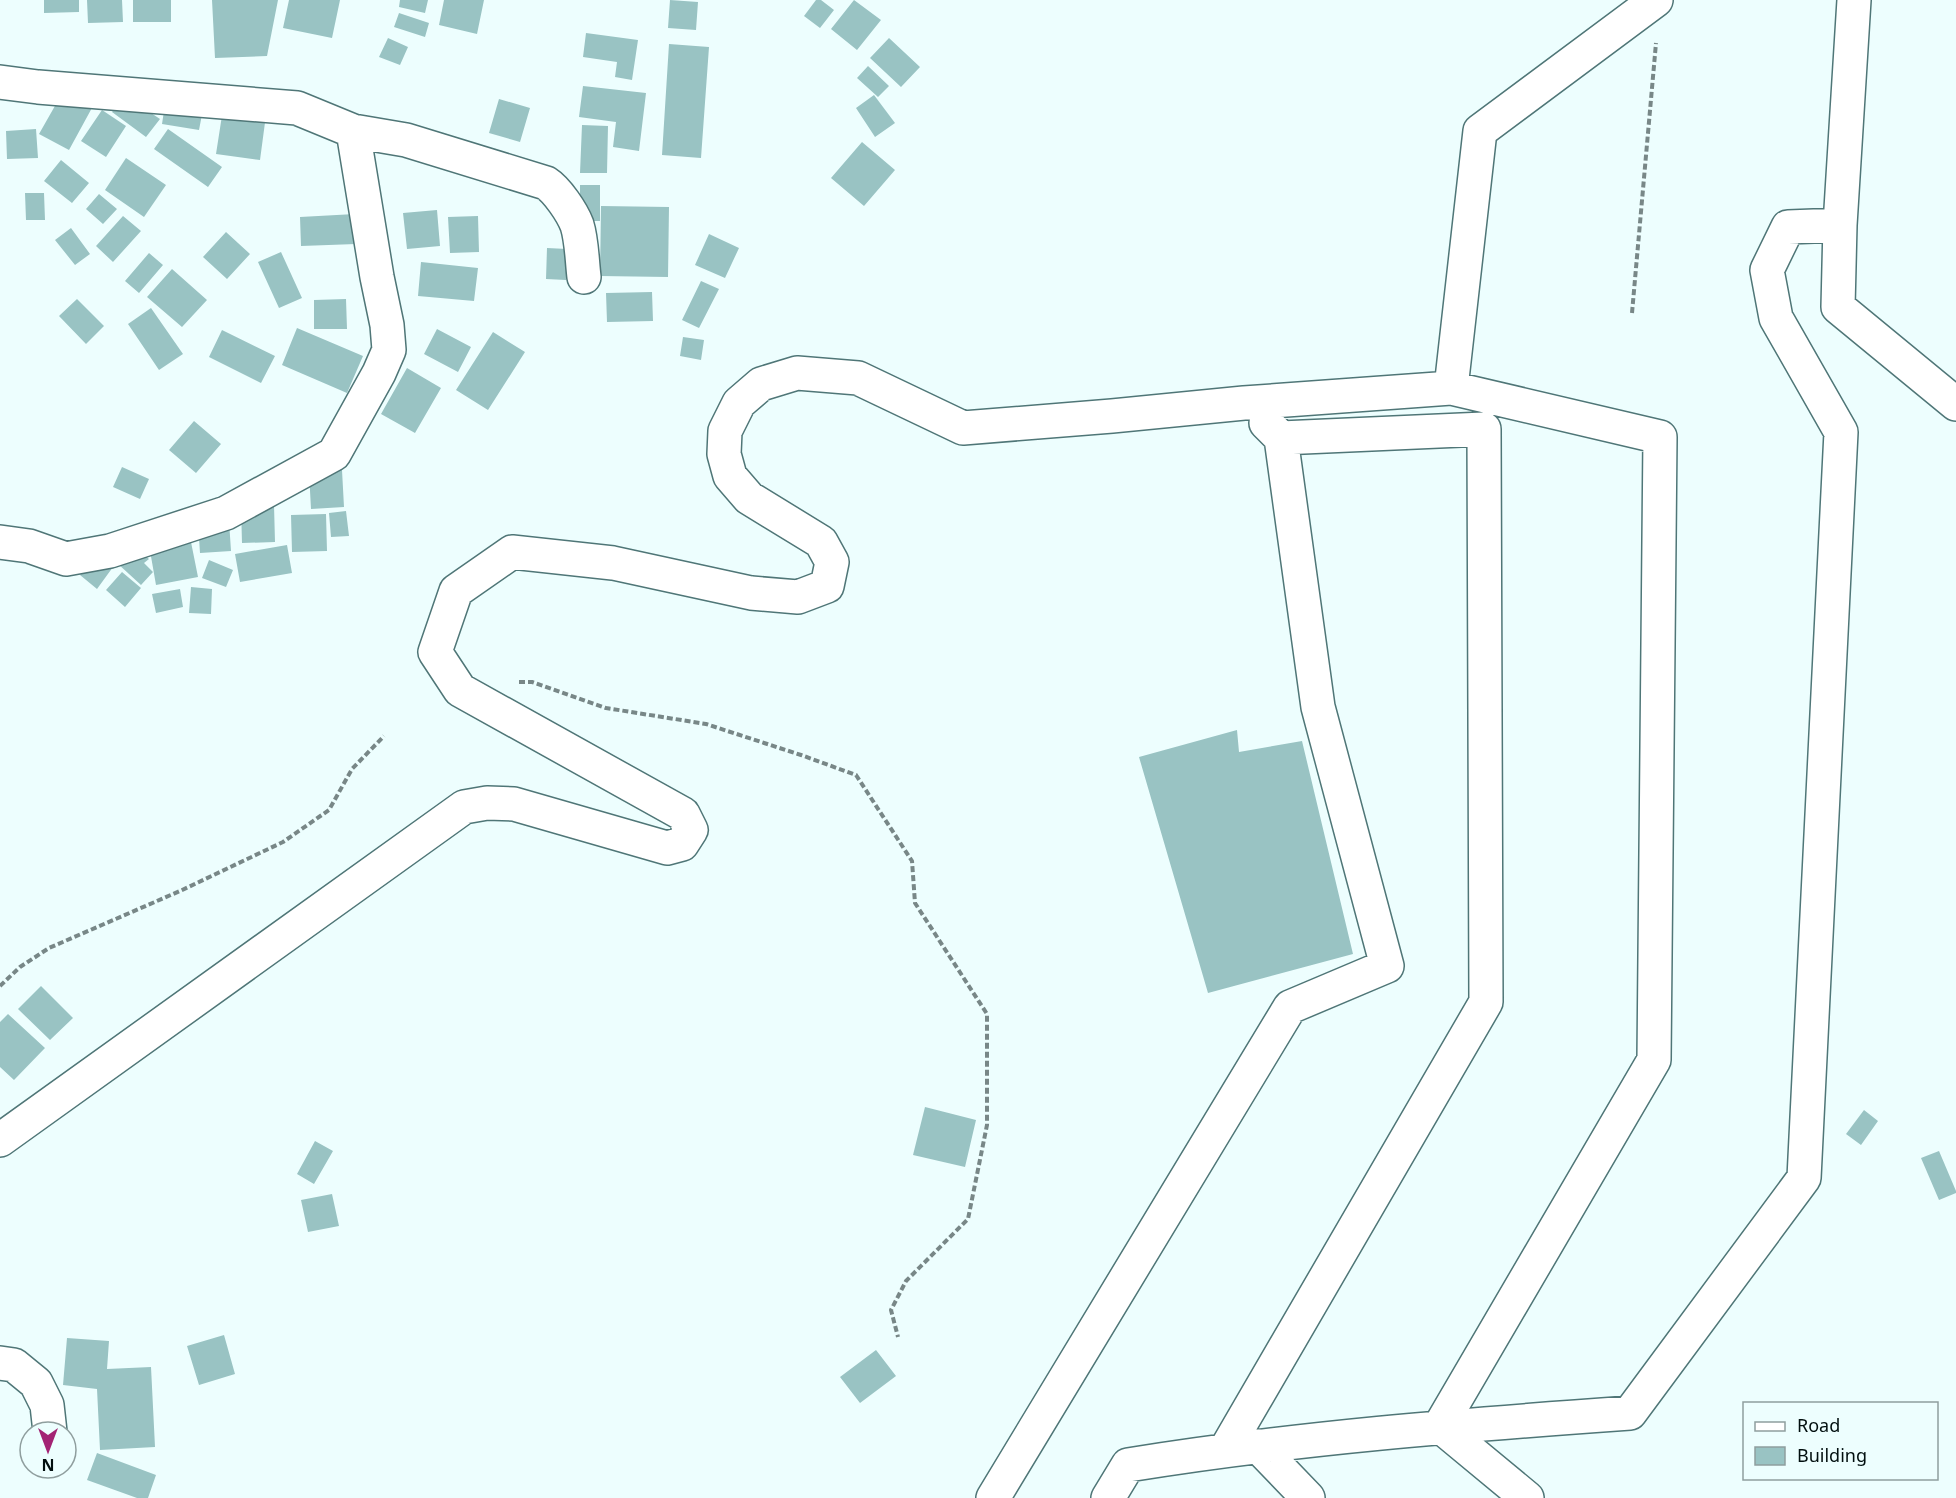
<svg xmlns="http://www.w3.org/2000/svg" width="1956" height="1498" viewBox="0 0 1956 1498" font-family="'Noto Sans',sans-serif">
	<style>
		.building { fill: #99c3c3 }
		.lines { fill: none; stroke-linecap: round; stroke-linejoin: round }
		.street-casing { stroke: #4f7677; stroke-width: 36 }
		.path { stroke: #788787; stroke-width: 4; stroke-dasharray: 6 3; stroke-linecap: butt }
		.street { stroke: #fff; stroke-width: 33 }
	</style>
	<rect width="100%" height="100%" fill="#edfefe"/>
	<!-- building -->
	<path class="building" d="M44,0H79V12L44,13Z
		M87,0H122L123,22L88,23Z
		M133,0H171V22H133Z
		M212,0H278L267,56L215,58Z
		M289,0H340L332,38L283,28Z
		M400,0H428L425,13L399,7Z
		M444,0H484L477,34L439,25Z
		M670,0L698,2L696,30L668,28Z
		M816,0H821L834,10L820,28L804,16Z
		M854,0L881,20L857,50L831,29Z
		M399,13L429,23L425,37L394,27Z
		M586,33L638,40L632,80L615,77L617,62L583,57Z
		M388,38L408,47L400,65L379,57Z
		M889,38L920,67L901,87L870,58Z
		M669,44L709,47L701,158L662,155Z
		M868,66L889,86L878,97L857,78Z
		M583,86L646,93L639,151L613,147L616,122L579,117Z
		M64,90L93,106L69,150L39,134Z
		M124,95L160,119L146,137L112,112Z
		M874,95L895,123L875,137L856,108Z
		M166,98L204,104L199,130L162,124Z
		M499,99L530,108L520,142L489,133Z
		M223,109L266,115L260,160L216,154Z
		M102,110L126,126L106,157L81,141Z
		M582,125L608,126L607,173H580Z
		M36,129L38,158L7,159L6,131Z
		M168,129L222,167L208,187L154,149Z
		M862,142L895,170L864,206L831,178Z
		M126,158L166,185L144,217L105,190Z
		M61,160L89,183L72,203L44,181Z
		M580,185H600V221H580Z
		M25,193H44L45,220H26Z
		M99,194L117,209L103,224L86,209Z
		M601,206L669,207L668,277L600,276Z
		M437,210L440,246L407,249L403,213Z
		M355,214L356,244L301,246L300,217Z
		M123,216L141,231L113,262L96,246Z
		M478,216L479,252L450,253L448,217Z
		M71,228L90,254L75,265L55,240Z
		M226,232L250,254L227,279L203,257Z
		M709,234L739,248L725,278L695,265Z
		M547,248L567,249L566,280L546,279Z
		M281,252L302,298L279,308L258,262Z
		M149,253L163,265L139,293L125,281Z
		M421,262L478,268L474,301L418,296Z
		M172,269L207,300L182,327L147,297Z
		M701,281L719,289L699,328L682,320Z
		M652,292L653,321L607,322L606,293Z
		M77,299L104,326L86,344L59,316Z
		M346,299L347,329H314V300Z
		M151,308L183,354L159,370L128,324Z
		M297,328L363,356L347,393L282,365Z
		M437,329L471,347L458,372L424,354Z
		M222,330L275,356L261,383L209,357Z
		M493,332L525,352L488,410L456,390Z
		M683,337L704,340L701,360L680,356Z
		M407,368L441,388L415,433L381,414Z
		M194,421L221,444L196,473L169,450Z
		M122,467L149,479L140,499L113,487Z
		M342,470L344,507L311,509L309,472Z
		M274,505L275,542L242,543L241,506Z
		M346,511L349,536L331,537L329,513Z
		M326,514L327,551L292,552L291,515Z
		M229,521L231,551L200,553L198,523Z
		M190,537L198,577L156,585L149,545Z
		M134,545L149,559L144,563L153,572L141,585L117,563Z
		M287,545L292,573L240,582L235,554Z
		M96,554L113,567L97,589L80,575Z
		M209,560L233,570L226,587L202,578Z
		M122,572L141,588L125,607L106,590Z
		M191,587L212,589L211,614L189,613Z
		M180,589L183,607L156,613L152,594Z
		M1237,730L1239,752L1302,741L1353,954L1208,993L1139,757Z
		M41,986L73,1018L50,1040L18,1009Z
		M8,1014L45,1048L14,1080L0,1067V1022Z
		M925,1107L976,1120L965,1167L913,1155Z
		M1864,1110L1878,1121L1861,1145L1846,1134Z
		M315,1141L333,1151L314,1184L297,1174Z
		M1939,1151L1956,1191V1193L1939,1200L1921,1158Z
		M332,1194L339,1226L308,1232L301,1200Z
		M224,1335L235,1374L199,1385L187,1346Z
		M67,1338L109,1341L107,1369L151,1367L155,1447L100,1450L97,1389L63,1385Z
		M876,1350L896,1376L860,1403L840,1377Z
		M97,1453L156,1475L148,1498H137L87,1480Z"/>
	<g class="lines">
		<!-- street casing -->
		<g class="street-casing">
			<path id="street" d="M1854,0L1840,225L1838,307L1956,404
				M0,82L38,87L297,108L353,131L406,140L546,183C557,190 572,212 577,225C582,241 582,261 584,277
				M1451,388L1660,437L1654,1060L1440,1426L1527,1498
				M0,542L29,546L66,559L110,551L226,513L334,454L379,373L389,350L387,325L377,277L353,131
				M0,1140L464,807L487,803L514,804L667,848L682,844L691,830L683,814L460,690L435,652L456,591L512,552L613,563L751,593L798,597L827,586L832,562L821,542L749,498L730,476L724,454L725,431L739,403L761,384L797,373L858,378L963,428L1112,416L1244,403L1451,388L1480,131L1656,0
				M0,1363L14,1365L36,1383L47,1405L50,1432
				M1258,1446L1308,1498
				M1226,1449L1486,1002L1484,429L1281,438
				M993,1498L1290,1007L1387,966L1318,707L1281,438L1266,423
				M1108,1498L1128,1465C1295,1438 1461,1425 1630,1413L1804,1178L1841,432L1776,318L1767,270L1788,227L1840,225"/>
		</g>
		<!-- path -->
		<path class="path" d="M1632,313L1656,43
			M519,682H532L606,708L706,724L801,755L856,775L912,861L915,903L987,1014V1125L968,1219L906,1281L891,1310L898,1337
			M0,986L20,967L49,948L180,891L283,842L329,810L352,769L384,736"/>
		<!-- street -->
		<use href="#street" class="street"/>
	</g>
	<!-- legend -->
	<rect x="1743" y="1402" width="195" height="78" fill="#edfefe" stroke="#8f9e9e" stroke-width="1.5"/>
	<rect x="1755" y="1422" width="30" height="9" fill="#ffffff" stroke="#8f9e9e" stroke-width="1.5"/>
	<text x="1797" y="1432" font-size="18" fill="#020f0f">Road</text>
	<rect x="1755" y="1447" width="30" height="18" fill="#99c3c3" stroke="#8f9e9e" stroke-width="1.5"/>
	<text x="1797" y="1462" font-size="18" fill="#020f0f">Building</text>
	<!-- north arrow -->
	<g transform="translate(48 1450) rotate(180)"><circle r="28" fill="#edfefe" stroke="#8f9e9e" stroke-width="1.5"/>
	<path d="M0-4.5L10 22L0 15L-10 22Z" fill="#a32374"/>
	<text y="-9" font-size="16" font-weight="bold" text-anchor="middle" fill="#020f0f">N</text>
	</g>
</svg>
